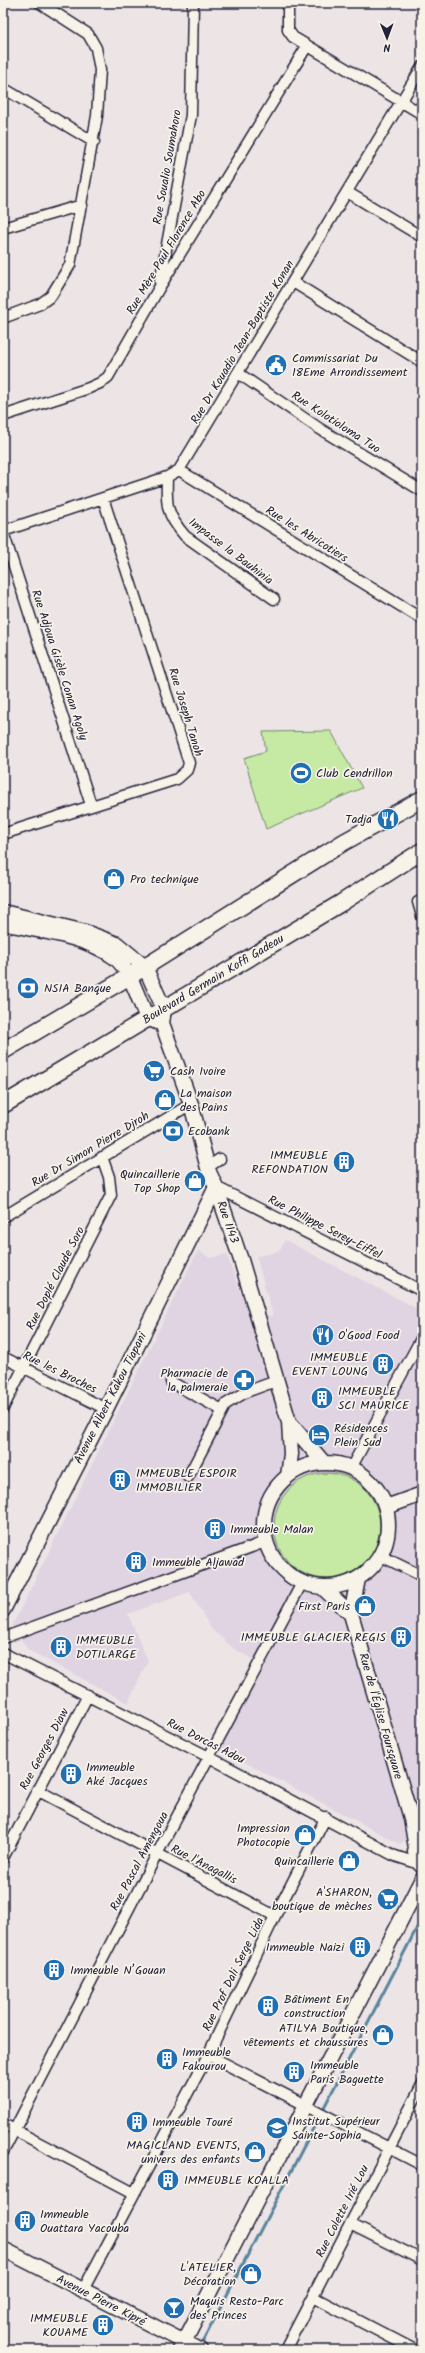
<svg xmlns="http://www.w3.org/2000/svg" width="425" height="2353" viewBox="0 0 425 2353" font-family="Kalam,sans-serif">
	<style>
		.built { fill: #e1d4e2 }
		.green { fill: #c6eaa4; stroke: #748670 }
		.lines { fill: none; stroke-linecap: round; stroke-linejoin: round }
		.stream { stroke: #59849d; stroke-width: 3 }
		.street-casing { stroke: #22223b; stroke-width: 13 }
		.secondary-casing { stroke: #22223b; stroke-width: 17 }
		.primary-casing { stroke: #22223b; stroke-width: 19 }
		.street { stroke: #f7f3e8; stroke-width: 10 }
		.secondary { stroke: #f7f3e8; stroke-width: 14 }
		.primary { stroke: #f7f3e8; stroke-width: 16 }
		.labels { text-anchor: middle; stroke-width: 3.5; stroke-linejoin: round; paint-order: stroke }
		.street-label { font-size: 12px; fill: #22223b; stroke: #f7f3e8 }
		.poi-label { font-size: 12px; fill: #22223b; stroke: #f7f3e8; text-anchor: start }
	</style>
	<rect width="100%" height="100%" fill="#ede5e5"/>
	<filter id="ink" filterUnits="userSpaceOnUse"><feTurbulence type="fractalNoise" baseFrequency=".025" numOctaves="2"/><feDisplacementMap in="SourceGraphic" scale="8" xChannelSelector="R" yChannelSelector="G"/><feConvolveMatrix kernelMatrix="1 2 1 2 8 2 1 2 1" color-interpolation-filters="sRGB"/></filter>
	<g filter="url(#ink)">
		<!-- built -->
		<path class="built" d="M285,1240L422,1311V1829L400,1844L210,1744L254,1660L234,1649L211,1629L190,1592L128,1614L148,1661L128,1703L28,1650L12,1626L198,1250L210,1258L227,1254L248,1313L273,1316L256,1256L272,1253L280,1250Z"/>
		<!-- green -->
		<path class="green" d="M331,731L362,788L266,829L244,758L266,751L263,732Z
			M274 1526a53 53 0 1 1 106 0a53 53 0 1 1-106 0Z"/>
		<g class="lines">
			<!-- stream -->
			<path class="stream" d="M200,2347L422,1918"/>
			<!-- street casing -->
			<g class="street-casing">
				<path id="street" d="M288,3V30L293,37L422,114
					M3,88L94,142
					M347,192L422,237
					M3,228L82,205
					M160,282L191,115L193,3
					M293,282L422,362
					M3,318L40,304L51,296L70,265L97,116L100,70L96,48L88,34L40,3
					M238,373L320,429L422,491
					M3,416L89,388L100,383L108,377L159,288L307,46
					M179,470L422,619
					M167,477C166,505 166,514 185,536L274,599
					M3,531L167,477L179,470L422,67
					M3,532L91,805
					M3,834L177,779L187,770L189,763L103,498
					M418,902L422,916
					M208,1167L220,1159
					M216,1187L422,1291
					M3,1217L191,1104
					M3,1357L106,1409
					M171,1382L222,1410
					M3,1408L111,1195L109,1177L102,1157
					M351,1468L422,1337
					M188,1477L226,1404L246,1392L276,1381
					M381,1556L422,1576
					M3,1638L265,1542
					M3,1653L209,1757L395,1856L420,1864
					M37,1790L275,1916
					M3,1858L88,1695
					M208,2055L422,2165
					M3,2124L134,2193
					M3,2152L157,1854L302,1583
					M350,2224L422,2260
					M83,2290L208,2055L275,1916L326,1817
					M313,2297L415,2350
					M285,2350L422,2085"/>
			</g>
			<!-- secondary casing -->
			<g class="secondary-casing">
				<path id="secondary" d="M3,912L85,932L117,944L145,967L164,1009L162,1023L191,1104L209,1172L216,1187L241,1260L289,1422L291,1454L288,1476
					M3,923C38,931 84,935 114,957C131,970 138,999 147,1018L157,1022
					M289,1422L324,1463
					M264 1525a62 62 0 1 1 124 0a62 62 0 1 1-124 0Z
					M386,1507L422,1494
					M358,1579L351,1614L411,1818L416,1848
					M323,1588L351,1614
					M3,1610L106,1409L216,1187
					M422,1842L415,1852L417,1861L422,1866
					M3,2249L200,2350
					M180,2350L422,1879"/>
			</g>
			<!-- primary casing -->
			<g class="primary-casing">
				<path id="primary" d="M3,1051L145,967L344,842L422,799
					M3,1105L341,903L422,851"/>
			</g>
			<!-- street -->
			<use href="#street" class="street"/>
			<!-- secondary -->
			<use href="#secondary" class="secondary"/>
			<!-- primary -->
			<use href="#primary" class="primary"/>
		</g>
	</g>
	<!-- icons -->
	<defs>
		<g id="civic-disc" transform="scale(1.15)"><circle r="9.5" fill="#1f6fb2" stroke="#f7f3e8"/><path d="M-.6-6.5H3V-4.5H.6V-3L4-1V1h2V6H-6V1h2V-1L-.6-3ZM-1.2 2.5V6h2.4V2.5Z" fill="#fff"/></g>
		<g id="stadium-disc" transform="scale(1.15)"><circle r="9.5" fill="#1f6fb2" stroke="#f7f3e8"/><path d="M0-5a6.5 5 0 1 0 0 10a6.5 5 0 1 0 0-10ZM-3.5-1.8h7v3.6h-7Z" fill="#fff"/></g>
		<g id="restaurant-disc" transform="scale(1.15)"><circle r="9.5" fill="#1f6fb2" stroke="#f7f3e8"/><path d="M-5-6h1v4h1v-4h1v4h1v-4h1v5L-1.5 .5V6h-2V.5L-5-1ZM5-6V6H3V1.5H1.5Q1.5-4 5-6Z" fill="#fff"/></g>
		<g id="shop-disc" transform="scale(1.15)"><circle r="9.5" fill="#1f6fb2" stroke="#f7f3e8"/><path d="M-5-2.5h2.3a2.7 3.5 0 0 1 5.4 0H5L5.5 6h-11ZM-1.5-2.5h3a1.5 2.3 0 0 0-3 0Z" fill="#fff"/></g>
		<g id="bank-disc" transform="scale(1.15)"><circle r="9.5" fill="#1f6fb2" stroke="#f7f3e8"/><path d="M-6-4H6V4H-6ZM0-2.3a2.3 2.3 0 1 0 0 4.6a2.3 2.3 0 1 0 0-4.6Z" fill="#fff"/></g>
		<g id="supermarket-disc" transform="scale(1.15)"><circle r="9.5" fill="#1f6fb2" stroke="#f7f3e8"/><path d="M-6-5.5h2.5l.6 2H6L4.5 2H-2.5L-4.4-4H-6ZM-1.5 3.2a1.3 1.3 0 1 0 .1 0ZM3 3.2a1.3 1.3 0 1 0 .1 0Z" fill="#fff"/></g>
		<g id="building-disc" transform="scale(1.15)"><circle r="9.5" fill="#1f6fb2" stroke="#f7f3e8"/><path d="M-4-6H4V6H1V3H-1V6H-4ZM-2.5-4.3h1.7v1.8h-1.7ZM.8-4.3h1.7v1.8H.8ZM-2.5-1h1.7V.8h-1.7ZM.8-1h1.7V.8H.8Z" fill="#fff"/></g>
		<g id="pharmacy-disc" transform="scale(1.15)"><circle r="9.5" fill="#1f6fb2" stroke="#f7f3e8"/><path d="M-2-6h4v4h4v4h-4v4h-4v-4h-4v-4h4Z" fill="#fff"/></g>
		<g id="hotel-disc" transform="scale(1.15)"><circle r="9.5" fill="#1f6fb2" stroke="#f7f3e8"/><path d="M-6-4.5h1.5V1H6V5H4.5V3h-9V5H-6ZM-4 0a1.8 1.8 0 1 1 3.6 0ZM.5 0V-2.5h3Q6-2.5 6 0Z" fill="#fff"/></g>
		<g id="university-disc" transform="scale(1.15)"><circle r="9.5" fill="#1f6fb2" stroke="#f7f3e8"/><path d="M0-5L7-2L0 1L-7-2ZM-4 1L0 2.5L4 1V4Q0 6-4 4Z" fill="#fff"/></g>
		<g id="bar-disc" transform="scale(1.15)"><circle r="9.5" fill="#1f6fb2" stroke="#f7f3e8"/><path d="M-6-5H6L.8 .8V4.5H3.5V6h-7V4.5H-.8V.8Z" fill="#fff"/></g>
	</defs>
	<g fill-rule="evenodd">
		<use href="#civic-disc" x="276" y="365"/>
		<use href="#stadium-disc" x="301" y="773"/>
		<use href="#restaurant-disc" x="388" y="819"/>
		<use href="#shop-disc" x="114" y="879"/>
		<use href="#bank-disc" x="28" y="988"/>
		<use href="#supermarket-disc" x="154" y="1071"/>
		<use href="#shop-disc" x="165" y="1100"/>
		<use href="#bank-disc" x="173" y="1131"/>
		<use href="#building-disc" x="344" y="1162"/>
		<use href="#shop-disc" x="195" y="1181"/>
		<use href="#restaurant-disc" x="323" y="1335"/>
		<use href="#building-disc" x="383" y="1364"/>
		<use href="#pharmacy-disc" x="244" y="1380"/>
		<use href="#building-disc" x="322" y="1398"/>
		<use href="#hotel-disc" x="319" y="1435"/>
		<use href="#building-disc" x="120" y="1480"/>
		<use href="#building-disc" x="215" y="1529"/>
		<use href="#building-disc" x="136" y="1562"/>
		<use href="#shop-disc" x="365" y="1606"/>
		<use href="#building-disc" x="401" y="1637"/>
		<use href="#building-disc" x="61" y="1647"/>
		<use href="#building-disc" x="71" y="1774"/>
		<use href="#shop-disc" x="305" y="1835"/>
		<use href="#shop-disc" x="349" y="1861"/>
		<use href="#supermarket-disc" x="388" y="1899"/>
		<use href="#building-disc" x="360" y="1947"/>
		<use href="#building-disc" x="54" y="1970"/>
		<use href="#building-disc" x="268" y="2006"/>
		<use href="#shop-disc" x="383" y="2035"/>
		<use href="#building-disc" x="167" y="2059"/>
		<use href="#building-disc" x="294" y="2072"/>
		<use href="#building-disc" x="137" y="2122"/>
		<use href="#university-disc" x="277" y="2128"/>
		<use href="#shop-disc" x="255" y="2152"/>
		<use href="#building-disc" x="168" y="2180"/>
		<use href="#building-disc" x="25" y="2221"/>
		<use href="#shop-disc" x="251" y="2274"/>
		<use href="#bar-disc" x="174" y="2308"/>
		<use href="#building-disc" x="103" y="2325"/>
	</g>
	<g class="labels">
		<!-- street labels -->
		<g class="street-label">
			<text transform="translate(167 167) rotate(-80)" y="4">Rue Soualio Soumahoro</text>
			<text transform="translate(166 252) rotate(-59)" y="4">Rue Mère Paul Florence Abo</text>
			<text transform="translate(242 342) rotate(-59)" y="4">Rue Dr Kouadio Jean-Baptiste Konan</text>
			<text transform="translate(336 422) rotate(33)" y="4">Rue Kolotioloma Tuo</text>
			<text transform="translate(307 534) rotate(32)" y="4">Rue les Abricotiers</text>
			<text transform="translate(231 551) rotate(37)" y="4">Impasse la Bauhinia</text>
			<text transform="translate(60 665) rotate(72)" y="4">Rue Adjoua Gisèle Conan Agoly</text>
			<text transform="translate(186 712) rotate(73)" y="4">Rue Joseph Tanoh</text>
			<text transform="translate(213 979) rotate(-31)" y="4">Boulevard Germain Koffi Gadeau</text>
			<text transform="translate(90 1149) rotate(-31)" y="4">Rue Dr Simon Pierre Djroh</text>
			<text transform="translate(228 1222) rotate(71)" y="4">Rue I143</text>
			<text transform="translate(325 1227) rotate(27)" y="4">Rue Philippe Serey-Eiffel</text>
			<text transform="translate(55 1278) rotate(-63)" y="4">Rue Doplé Claude Soro</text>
			<text transform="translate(60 1372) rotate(26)" y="4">Rue les Broches</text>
			<text transform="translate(110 1398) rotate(-63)" y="4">Avenue Albert Kakou Tiapani</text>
			<text transform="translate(381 1716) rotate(74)" y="4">Rue de l'Église Foursquare</text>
			<text transform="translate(206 1741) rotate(27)" y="4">Rue Dorcas Adou</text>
			<text transform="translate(44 1749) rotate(-62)" y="4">Rue Georges Diaw</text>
			<text transform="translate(139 1861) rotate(-62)" y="4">Rue Pascal Amengoua</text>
			<text transform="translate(204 1864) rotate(27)" y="4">Rue l'Anagallis</text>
			<text transform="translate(233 1974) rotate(-64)" y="4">Rue Prof Dali Serge Lida</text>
			<text transform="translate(342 2211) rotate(-63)" y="4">Rue Colette Irié Lou</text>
			<text transform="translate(101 2300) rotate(27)" y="4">Avenue Pierre Kipré</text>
		</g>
		<!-- poi labels -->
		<g class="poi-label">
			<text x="292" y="362">Commissariat Du<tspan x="292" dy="14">18Eme Arrondissement</tspan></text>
			<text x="316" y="777">Club Cendrillon</text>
			<text x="372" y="823" text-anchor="end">Tadja</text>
			<text x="130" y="883">Pro technique</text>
			<text x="44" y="992">NSIA Banque</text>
			<text x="170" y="1075">Cash Ivoire</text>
			<text x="180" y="1097">La maison<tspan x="180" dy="14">des Pains</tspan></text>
			<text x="188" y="1135">Ecobank</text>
			<text x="328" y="1159" text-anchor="end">IMMEUBLE<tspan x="328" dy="14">REFONDATION</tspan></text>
			<text x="180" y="1178" text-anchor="end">Quincaillerie<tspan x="180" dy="14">Top Shop</tspan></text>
			<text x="338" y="1339">O'Good Food</text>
			<text x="368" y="1361" text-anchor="end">IMMEUBLE<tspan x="368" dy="14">EVENT LOUNG</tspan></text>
			<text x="228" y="1377" text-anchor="end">Pharmacie de<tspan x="228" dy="14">la palmeraie</tspan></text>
			<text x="338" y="1395">IMMEUBLE<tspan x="338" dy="14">SCI MAURICE</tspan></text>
			<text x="334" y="1432">Résidences<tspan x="334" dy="14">Plein Sud</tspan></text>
			<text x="136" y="1477">IMMEUBLE ESPOIR<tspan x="136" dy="14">IMMOBILIER</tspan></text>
			<text x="230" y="1533">Immeuble Malan</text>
			<text x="152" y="1566">Immeuble Aljawad</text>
			<text x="350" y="1610" text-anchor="end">First Paris</text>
			<text x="386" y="1641" text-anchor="end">IMMEUBLE GLACIER REGIS</text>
			<text x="76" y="1644">IMMEUBLE<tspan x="76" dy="14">DOTILARGE</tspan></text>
			<text x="86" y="1771">Immeuble<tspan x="86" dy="14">Aké Jacques</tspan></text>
			<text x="290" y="1832" text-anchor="end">Impression<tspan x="290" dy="14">Photocopie</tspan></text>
			<text x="334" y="1865" text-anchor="end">Quincaillerie</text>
			<text x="372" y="1896" text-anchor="end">A'SHARON,<tspan x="372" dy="14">boutique de mèches</tspan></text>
			<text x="344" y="1951" text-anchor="end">Immeuble Naizi</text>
			<text x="70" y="1974">Immeuble N’Gouan</text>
			<text x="284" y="2003">Bâtiment En<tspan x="284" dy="14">construction</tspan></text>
			<text x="368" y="2032" text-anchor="end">ATILYA Boutique,<tspan x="368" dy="14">vêtements et chaussures</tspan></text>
			<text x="182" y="2056">Immeuble<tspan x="182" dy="14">Fakourou</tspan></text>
			<text x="310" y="2069">Immeuble<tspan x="310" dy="14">Paris Baguette</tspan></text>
			<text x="292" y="2125">Institut Supérieur<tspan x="292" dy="14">Sainte-Sophia</tspan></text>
			<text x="152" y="2126">Immeuble Touré</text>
			<text x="240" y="2149" text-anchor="end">MAGICLAND EVENTS,<tspan x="240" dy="14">univers des enfants</tspan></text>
			<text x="184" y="2184">IMMEUBLE KOALLA</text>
			<text x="40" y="2218">Immeuble<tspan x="40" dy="14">Ouattara Yacouba</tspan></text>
			<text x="236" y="2271" text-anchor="end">L'ATELIER,<tspan x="236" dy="14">Décoration</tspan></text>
			<text x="190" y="2305">Maquis Resto-Parc<tspan x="190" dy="14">des Princes</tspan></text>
			<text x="88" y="2322" text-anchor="end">IMMEUBLE<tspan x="88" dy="14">KOUAME</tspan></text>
		</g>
	</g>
	<!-- margin -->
	<rect width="425" height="2353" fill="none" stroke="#f7f3e8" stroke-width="16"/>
	<rect x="8" y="8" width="409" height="2337" fill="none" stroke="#22223b" stroke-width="1.5" filter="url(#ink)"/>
	<!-- north arrow -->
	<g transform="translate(387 38) rotate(179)" stroke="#f7f3e8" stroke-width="3" paint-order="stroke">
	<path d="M0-3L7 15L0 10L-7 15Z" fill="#22223b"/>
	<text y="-6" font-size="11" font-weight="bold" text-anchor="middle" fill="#22223b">N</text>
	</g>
</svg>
